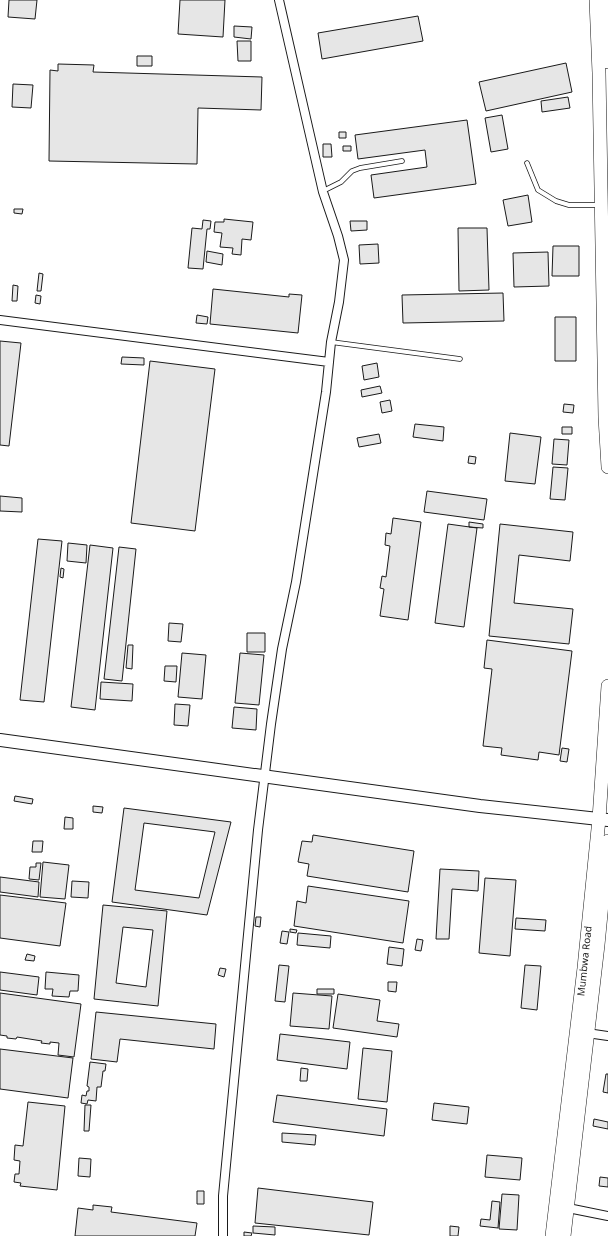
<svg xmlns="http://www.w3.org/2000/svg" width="608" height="1236" viewBox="0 0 608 1236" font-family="'Noto Sans',sans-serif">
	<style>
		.building { fill: #e6e6e6; stroke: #1a1a1a; fill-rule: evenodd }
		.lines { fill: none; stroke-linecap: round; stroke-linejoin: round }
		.lane-casing { stroke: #1a1a1a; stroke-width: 5.5 }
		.street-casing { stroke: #1a1a1a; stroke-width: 10 }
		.secondary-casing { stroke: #1a1a1a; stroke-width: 14 }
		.primary-casing { stroke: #1a1a1a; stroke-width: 14 }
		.lane { stroke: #fff; stroke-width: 4 }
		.street { stroke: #fff; stroke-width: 8 }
		.secondary { stroke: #fff; stroke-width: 12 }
		.primary { stroke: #fff; stroke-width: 13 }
		.labels { text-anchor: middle; stroke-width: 3; stroke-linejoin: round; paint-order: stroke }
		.street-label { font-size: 10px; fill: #1a1a1a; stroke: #fff }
	</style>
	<rect width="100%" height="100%" fill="#fff"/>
	<!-- building -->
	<path class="building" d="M9,0H37L35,19L8,17Z
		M180,0H225L223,37L178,34Z
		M418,16L423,41L322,59L318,33Z
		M234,26L252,27L251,39L234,37Z
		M237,41H251V61H238Z
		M137,56H152V66H137Z
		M566,63L572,92L486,111L479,82Z
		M58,64L94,65L93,72L262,77L261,110L198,108L197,164L49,161L50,70L58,71Z
		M13,84L33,85L31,108L12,107Z
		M568,97L570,108L542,112L541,101Z
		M502,115L508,149L491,152L485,118Z
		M467,120L476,184L374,198L371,175L427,167L425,150L358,159L355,135Z
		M339,132H346V138H339Z
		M323,144H331L332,157H323Z
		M343,146H351V151H343Z
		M528,195L532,222L508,226L503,200Z
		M14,209H23L22,214L14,213Z
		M224,219L253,222L251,240L242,239L241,255L232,254L233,248L220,247L222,233L214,232L215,222H224Z
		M203,220L211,221L210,229H207L203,269L188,268L192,228L202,229Z
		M350,221H367V230L351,231Z
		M458,228H487L489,290L459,291Z
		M378,244L379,263L360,264L359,245Z
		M553,246H579V276H552Z
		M207,251L223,254L222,265L206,262Z
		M548,252L549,286L514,287L513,253Z
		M39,273L43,274L41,291H37Z
		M13,285L18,286L17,301H12Z
		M213,289L289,297V294L302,295L298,333L210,324Z
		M503,293L504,321L403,323L402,295Z
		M36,295L41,296L40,304L35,303Z
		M197,315L208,317L207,324L196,323Z
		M555,317H576V361H555Z
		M0,341L21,343L9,446L0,445Z
		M122,357L144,358V365L121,364Z
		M150,361L215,369L195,531L131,523Z
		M377,363L379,377L364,380L362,366Z
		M380,386L382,393L362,397L361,390Z
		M390,400L392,411L382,413L380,402Z
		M564,404L574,405L573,413L563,412Z
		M415,424L444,427L443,441L413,437Z
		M562,427H572V434H562Z
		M510,433L541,437L535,484L505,481Z
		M379,434L381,443L359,447L357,438Z
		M554,439L569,440L567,465L552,464Z
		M469,456L476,457L475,464L468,463Z
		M553,467L568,468L565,500L550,499Z
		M427,491L487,499L484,520L424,512Z
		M0,496L22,498V512L0,511Z
		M393,518L421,522L408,620L380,616L384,589L380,588L382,576L386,577L390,546L385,545L386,533L391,534Z
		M469,522L483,524V528L469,527Z
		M448,524L477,528L464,627L435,623Z
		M500,524L573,532L570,561L519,555L514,603L573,609L569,644L489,636Z
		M38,539L62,541L44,702L20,700Z
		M68,543L87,545L86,563L67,561Z
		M90,545L113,548L95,710L71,707Z
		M119,547L136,549L122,681L104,679Z
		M61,568L64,569L63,578L60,577Z
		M169,623L183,624L181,642L168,641Z
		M247,633H265V652H247Z
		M487,640L572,651L559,755L539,752L538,760L501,755L502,748L483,746L492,669L484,668Z
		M128,645H133L132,669L126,668Z
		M182,653L206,655L202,699L178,697Z
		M240,653L264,655L259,705L235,703Z
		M165,666H177L176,682L164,681Z
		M101,682L133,684L132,701L100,699Z
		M175,704L190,705L188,726L174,725Z
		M234,707L257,709L256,730L232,728Z
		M562,748L569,749L567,762L560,761Z
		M15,796L33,799L32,804L14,801Z
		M93,806L103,807L102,813L93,812Z
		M124,808L231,822L207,915L112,902ZM144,823L215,832L199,898L135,890Z
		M65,817L73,818V829H64Z
		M313,835L414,851L408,892L307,876L309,864L298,862L302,841L312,842Z
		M33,841H43L42,852H32Z
		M43,862L69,865L65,899L40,897Z
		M36,863H41L39,880L29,879L30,867H36Z
		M440,869L479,871L478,891L452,889L449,939H436Z
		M0,877L39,882L38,897L0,892Z
		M485,878L516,880L510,956L479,953Z
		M72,881L89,882L88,898L71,897Z
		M308,886L409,901L403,943L294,926L297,901L306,903Z
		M0,895L66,903L60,946L0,938Z
		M103,905L167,911L158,1006L94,999ZM123,927L153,930L146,987L116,983Z
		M256,917H261L260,927L255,926Z
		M516,918L546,920L545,931L515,929Z
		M290,929L297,930L296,933L290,932Z
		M282,931L289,932L287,944L280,943Z
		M298,933L331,936L330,948L297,945Z
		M417,939L423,940L421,951L415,950Z
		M389,947L404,949L402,966L387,964Z
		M27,954L35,956L34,961L25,960Z
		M279,965L289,966L285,1002L275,1001Z
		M525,965L541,966L537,1010L521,1008Z
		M220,968L226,969L224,977L218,975Z
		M0,972L39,977L37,995L0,990Z
		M46,972L79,975L78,991H70L69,997L52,996L53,989H45Z
		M388,982H397L396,992L388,991Z
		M317,989H334V994H317Z
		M0,993L81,1004L74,1057L58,1055L59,1043L50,1042V1044L41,1043L42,1041L17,1037L16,1039L7,1038V1036L0,1035Z
		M293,993L332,996L329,1029L290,1026Z
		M338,994L380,1000L377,1021L399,1024L397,1037L333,1028Z
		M96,1012L216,1024L214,1049L120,1039L117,1062L91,1059Z
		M280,1034L350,1042L347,1069L277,1060Z
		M363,1048L392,1051L387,1102L358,1099Z
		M0,1049L73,1058L68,1098L0,1089Z
		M90,1062L106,1064L105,1071H103L101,1087H97L96,1101L88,1100L87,1104L81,1103L82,1095L86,1096L87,1091H89V1087L87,1086Z
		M301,1068L308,1069L307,1081H300Z
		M606,1074H608V1093L603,1092Z
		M277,1095L387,1109L384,1136L273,1122Z
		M28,1102L65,1106L57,1190L20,1186L21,1183L14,1182L15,1174H19L20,1161L14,1160L15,1145L23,1146Z
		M434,1103L469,1107L467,1124L432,1120Z
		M85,1105H91L89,1131H84Z
		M594,1119L608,1122V1129L593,1126Z
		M282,1133L316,1135L315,1145L282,1142Z
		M487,1155L522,1158L520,1180L485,1177Z
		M79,1158L91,1159L90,1177L78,1176Z
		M600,1177L608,1178V1187L599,1186Z
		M258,1188L373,1202L369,1235L255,1223Z
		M197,1191H204V1204H197Z
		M502,1194L519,1195L517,1230L499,1229Z
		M492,1201L500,1202L498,1228L480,1226L481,1219L490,1220Z
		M93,1205L112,1207L111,1212L197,1223L195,1236H75L78,1208L93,1210Z
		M253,1226L275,1227V1235L253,1233Z
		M450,1226L459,1227L458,1236H450Z
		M244,1232L252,1233L251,1236H244Z"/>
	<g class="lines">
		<!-- lane casing -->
		<g class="lane-casing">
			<path id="lane" d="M527,163L538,190L556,201L569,205H600
				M323,191L341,182L352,171L360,168L402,161
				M331,342L460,359"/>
		</g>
		<!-- street casing -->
		<g class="street-casing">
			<path id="street" d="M0,320L329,362
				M587,1033L608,1036
				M568,1208L608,1216
				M223,1236V1196L258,830L271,724L282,649L296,582L326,392L331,342L339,302L344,260L338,236L323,192L279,0"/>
		</g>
		<!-- secondary casing -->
		<g class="secondary-casing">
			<path id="secondary" d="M0,740L480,806L608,820"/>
		</g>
		<!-- primary casing -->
		<g class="primary-casing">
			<path id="primary" d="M596,0L599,73L605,417L608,467
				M606,0L608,62
				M552,1236L584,968L599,819L608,686
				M564,1236L598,945L608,841"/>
		</g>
		<!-- lane -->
		<use href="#lane" class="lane"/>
		<!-- street -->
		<use href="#street" class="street"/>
		<!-- secondary -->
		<use href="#secondary" class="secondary"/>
		<!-- primary -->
		<use href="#primary" class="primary"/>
	</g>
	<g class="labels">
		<!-- street labels -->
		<g class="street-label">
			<text transform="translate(584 961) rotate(-84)" y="4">Mumbwa Road</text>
		</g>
	</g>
</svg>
